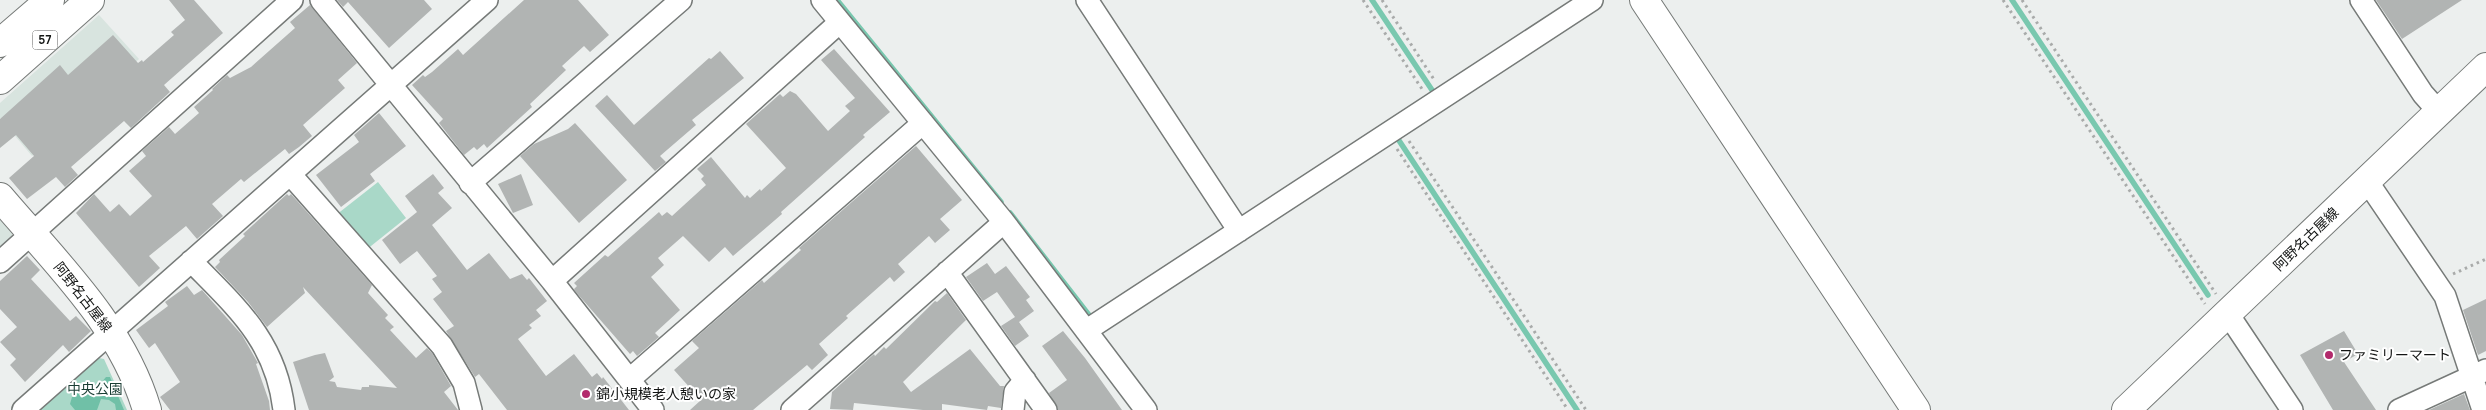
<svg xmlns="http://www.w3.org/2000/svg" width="2486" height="410" viewBox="0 0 2486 410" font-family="Manrope,'Noto Sans JP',sans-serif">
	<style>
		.built { fill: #d8e4df }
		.green { fill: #a9d8c8 }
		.forest { fill: #70c0a7 }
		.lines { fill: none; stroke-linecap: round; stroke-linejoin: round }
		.stream { stroke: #79c8af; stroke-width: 5.5 }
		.building { fill: #b1b4b3 }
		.minor-casing { stroke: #767a78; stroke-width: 24 }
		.tertiary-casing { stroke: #767a78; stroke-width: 30 }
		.secondary-casing { stroke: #767a78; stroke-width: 30 }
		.primary-casing { stroke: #767a78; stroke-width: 30 }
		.path { stroke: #a9abaa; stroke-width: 3; stroke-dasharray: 2.5 4; stroke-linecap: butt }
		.minor { stroke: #fff; stroke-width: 21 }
		.tertiary { stroke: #fff; stroke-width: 28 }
		.secondary { stroke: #fff; stroke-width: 28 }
		.primary { stroke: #fff; stroke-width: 28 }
		.poi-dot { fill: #b22a6c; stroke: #fff; stroke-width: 2 }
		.labels { text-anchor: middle; stroke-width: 4; stroke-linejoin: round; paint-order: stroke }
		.shield { fill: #fff; stroke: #5a5b5a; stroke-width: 1 }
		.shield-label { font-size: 12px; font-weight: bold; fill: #131514 }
		.street-label { font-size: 14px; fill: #131514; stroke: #fff }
		.poi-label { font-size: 14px; fill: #131514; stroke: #fff; text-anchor: start }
		.park-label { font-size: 14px; fill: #1a3e34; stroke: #fff }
	</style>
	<rect width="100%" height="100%" fill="#ecefee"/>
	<!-- built -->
	<path class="built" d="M99,15L139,59L32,156L0,118V103Z
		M0,220L12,233V238L0,248Z"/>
	<!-- green -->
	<path class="green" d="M378,182L406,218L366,250L336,215Z
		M99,358L104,359L127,410H40Z"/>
	<!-- forest -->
	<path class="forest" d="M106,377H110L124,410H116L115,404L109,400L101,399L97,410H75L70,404L72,397L83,388L95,390Z"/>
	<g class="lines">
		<!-- stream -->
		<path class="stream" d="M837,0L1001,202
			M1372,0L1434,93
			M2012,0L2208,295
			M1398,139L1577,410
			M1010,213L1092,319"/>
	</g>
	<!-- building -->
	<path class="building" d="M169,0H194L223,33L164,85L170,92L131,128L124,121L71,167L78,175L65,187L56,177L27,199L9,178L34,156L16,135L0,148V119L60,65L68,75L113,35L138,63L142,60L143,62L174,35L171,32L185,20Z
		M337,0H424L432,9L389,48L348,2L343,7Z
		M524,0H578L609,35L590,52L584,46L562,66L566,70L530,104L532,107L487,148L484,144L477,150L474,147L464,155L439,123L443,119L412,85L423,75L425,77L432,72L458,49L463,55Z
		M2376,0H2462L2402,39Z
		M310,5L357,63L338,80L345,88L303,125L312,136L299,147L289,154L285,149L244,182L241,179L212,204L223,216L197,239L186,226L149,256L160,268L139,287L76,213L94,194L110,212L119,204L130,216L152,196L129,171L146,156L142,151L169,127L175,134L199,113L194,107L213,90L212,89L227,75L230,78L251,67L295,28L290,22Z
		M834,49L890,112L863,135L865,137L781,212L782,214L733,256L725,247L709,262L683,236L658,258L664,265L651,277L680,310L655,333L659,337L637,356L633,351L630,354L575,291L574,289L577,286L574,283L605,255L608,257L659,212L662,216L667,212L672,216L706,185L701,179L704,176L697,169L711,157L745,198L747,195L750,198L760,189L761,191L786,168L746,124L780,94L783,97L790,91L796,94L828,131L850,111L845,106L855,98L821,60Z
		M720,51L744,78L692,120L696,125L660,156L666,162L655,171L595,106L607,95L634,125L709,58L711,59Z
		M379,113L406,146L370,174L375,181L341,207L316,175L359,142L354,135Z
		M575,123L627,180L579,223L520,156L534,144L568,129Z
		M916,146L962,200L940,219L950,230L935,243L929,236L898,264L905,272L894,282L890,277L846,316L848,318L819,344L828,355L812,370L807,365L753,410H690L701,400L674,370L699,348L692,341L762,280L764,283L801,250L799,248Z
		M433,174L444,188L438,193L452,208L432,225L467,270L489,253L510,279L522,274L527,280L529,278L547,301L536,310L541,316L529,325L532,328L518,339L546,376L574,354L592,377L597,373L602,379L603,377L629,410H507L479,374L475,377L446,331L454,326L433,299L442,292L432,279L437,276L417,251L400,264L382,240L417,212L405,196Z
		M521,174L533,205L513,213L498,184Z
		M287,194L289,196L291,194L372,285L368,293L388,315L385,318L394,327L390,330L416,358L427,348L432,353L451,386L444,392L458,410H309L293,362L315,355L325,353L334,377L329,381L335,382L337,387L361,390L362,387H369V385L397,388L303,287L305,293L267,327L248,302L215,267L220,262L219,260L245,236L243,234Z
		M27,256L40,270L31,279L70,321L76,316L91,331L69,352L63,345L25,382L10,365L16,359L0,342L17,327L0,309V281Z
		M987,263L995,274L1006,266L1030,297L1026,300L1034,311L1019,322L1029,336L1015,346L1001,326L1015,317L997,292L983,301L966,277Z
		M187,286L194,295L202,290L242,335L258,363L256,364L269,401L270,410H170L160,397L180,382L155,343L149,348L136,330L168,306L165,302Z
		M947,293L966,320L903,382L911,392L970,349L1000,386H1004L1001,408L988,406L987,410L942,404V410H923L854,403L853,410L830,409L832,392L874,354L875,356L884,347L886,349L935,301L937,302Z
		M2486,299V351L2478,355L2463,310Z
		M1063,331L1085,358L1122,410H1058L1049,393L1067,380L1042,346Z
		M2344,331L2358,354L2344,362L2376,410H2333L2300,355Z
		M2464,394L2470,410H2429Z"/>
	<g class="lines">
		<!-- minor casing -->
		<g class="minor-casing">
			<path id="minor" d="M321,0L552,281L653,410
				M822,0L1004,222L1146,410
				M1087,0L1239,231
				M2361,0L2423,94L2439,112
				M290,174L442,346L464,383L471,410
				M2367,181L2445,296L2483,410
				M470,183L681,0
				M191,261C237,308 276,341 284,410
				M0,262L292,0
				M947,272L1046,410
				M552,281L840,22
				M2228,314L2292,410
				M1087,330L1592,0
				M630,379L923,123
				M23,410L487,0
				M792,410L1004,222
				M1013,410L1015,392L1025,380
				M2399,410L2486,370"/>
		</g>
		<!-- tertiary casing -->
		<g class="tertiary-casing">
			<path id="tertiary" d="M1644,0L1916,410"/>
		</g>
		<!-- secondary casing -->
		<g class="secondary-casing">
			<path id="secondary" d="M0,197C56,263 122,325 147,410
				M2126,410L2486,67"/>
		</g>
		<!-- primary casing -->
		<g class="primary-casing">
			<path id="primary" d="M0,43L50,0
				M0,80L90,0"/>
		</g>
		<!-- path -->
		<path class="path" d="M1363,0L1422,89
			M1382,0L1435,81
			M2003,0L2205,304
			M2022,0L2216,294
			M1409,141L1586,410
			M1397,149L1568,410
			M2453,274L2486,259"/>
		<!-- minor -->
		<use href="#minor" class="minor"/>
		<!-- tertiary -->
		<use href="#tertiary" class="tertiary"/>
		<!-- secondary -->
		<use href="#secondary" class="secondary"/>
		<!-- primary -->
		<use href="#primary" class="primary"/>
	</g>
	<!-- markers -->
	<g class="poi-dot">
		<circle cx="2329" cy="355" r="5"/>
		<circle cx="586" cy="394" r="5"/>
	</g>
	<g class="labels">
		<!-- shield labels -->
		<rect class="shield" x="32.5" y="30.5" width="25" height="19" rx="4"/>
		<g class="shield-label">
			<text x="45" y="44">57</text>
		</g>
		<!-- street labels -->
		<g class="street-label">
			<text transform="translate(2306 239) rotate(-44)" y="5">阿野名古屋線</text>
			<text transform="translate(83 297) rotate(52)" y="5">阿野名古屋線</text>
		</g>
		<!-- poi labels -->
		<g class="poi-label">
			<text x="2339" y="360">ファミリーマート</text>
			<text x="596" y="399">錦小規模老人憩いの家</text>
		</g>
		<!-- park labels -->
		<g class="park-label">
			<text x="95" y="394">中央公園</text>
		</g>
	</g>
</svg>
